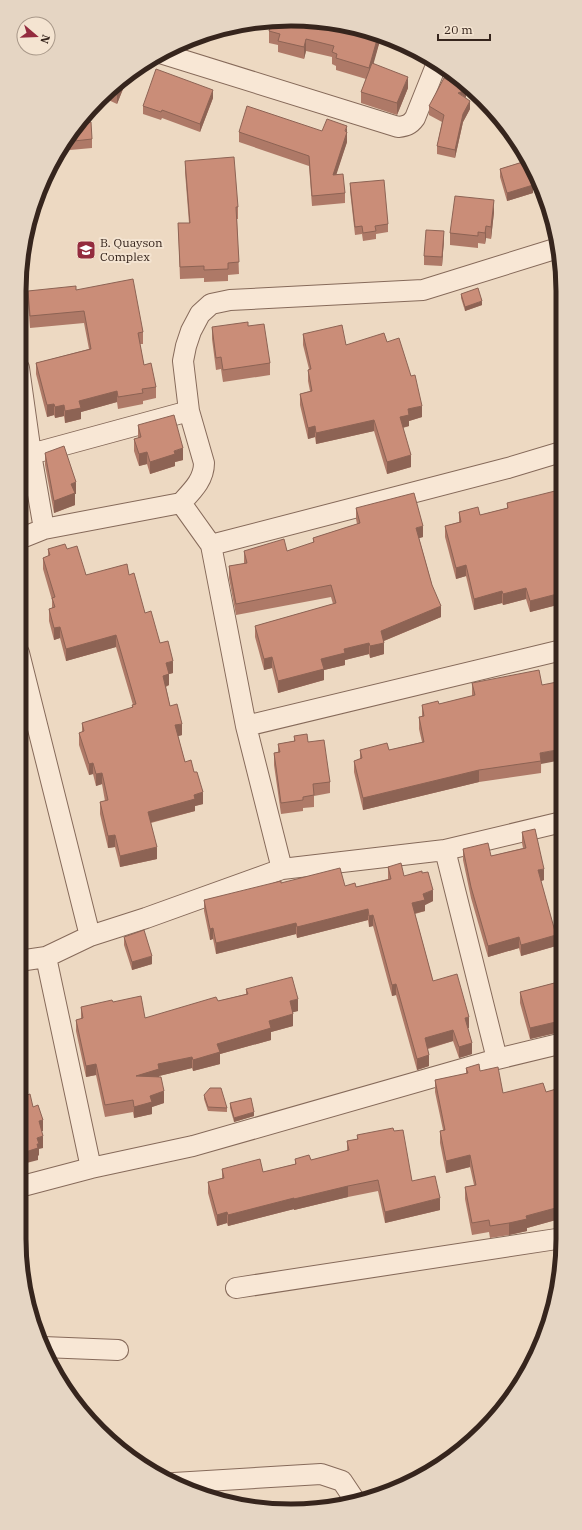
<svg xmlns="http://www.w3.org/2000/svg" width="582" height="1530" viewBox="0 0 582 1530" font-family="'IBM Plex Serif',serif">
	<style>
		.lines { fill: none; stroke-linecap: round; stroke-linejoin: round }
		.minor-casing { stroke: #866a5a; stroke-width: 22 }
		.minor { stroke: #f8e7d5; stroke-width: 20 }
		.wall { fill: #ae7967 }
		.shaded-wall { fill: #8d6354 }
		.building { fill: #ca8d78; stroke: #8d6354 }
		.labels { text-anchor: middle; stroke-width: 4; stroke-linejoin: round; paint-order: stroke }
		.poi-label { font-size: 12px; fill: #36251d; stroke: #f4e4d1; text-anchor: start }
		.rim { fill: none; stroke: #36251d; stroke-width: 5 }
	</style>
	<rect width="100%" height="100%" fill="#edd9c2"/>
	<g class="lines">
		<!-- minor casing -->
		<g class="minor-casing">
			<path id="minor" d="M160,53L398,127C406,126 410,125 415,118L437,63
				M19,368L31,454L44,529
				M31,454L189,411
				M19,539L44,529L181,503
				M211,545L508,468L561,452
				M19,653L90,936
				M246,726L562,650
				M445,850L497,1059
				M282,869L246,726L211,545L181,503C192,491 204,480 204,463L189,411L183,361L186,346L191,331L200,314L211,304L230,300L423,290L558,248
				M46,957L91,1168
				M19,961L46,957L90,936L146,918L282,869L445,850L562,822
				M19,1187L91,1168L193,1146L497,1059L563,1043
				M236,1288L563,1238
				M43,1347L118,1350
				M174,1483L321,1474L342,1481L356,1502"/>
		</g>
		<!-- minor -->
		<use href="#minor" class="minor"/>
	</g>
	<!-- wall -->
	<path class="wall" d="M362,28L381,37L373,63L408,88L397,115L361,103V92L366,79L336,70V66L332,64V57L306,51L304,59L278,52V45L269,43V31Z
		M129,74L117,104L102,97L112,86Z
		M465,85L476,95L470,97Z
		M213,98L200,132L162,118L161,120L143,114V106Z
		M466,98L470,109L463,122L455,158L437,154V146L442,122L429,115V106Z
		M75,125L92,139V148L59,151Z
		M322,131L347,132V142L336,174L345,193V203L312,206L309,166L239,142V132Z
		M521,149L532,167L528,169L533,193L507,201L500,177V169L525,161Z
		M185,161L238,207V219H237L239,274L228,275V281L204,282V278L180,279L178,223H189L185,172Z
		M350,183L388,224V232L376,234V239L363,241L362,234L355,235L350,191Z
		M494,212L491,239L486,238L485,244L478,243V248L450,245V233Z
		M444,239L442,266L424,265V256Z
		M556,253L561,255V279L556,264Z
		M76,290L143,332V344H140L144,365L156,387V398L143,401V404L118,409L117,402L81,412V419L65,423L64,416L55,418L54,415L47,417L36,374V363L89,349L84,323L30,328L28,302V291Z
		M561,290V317L556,302V291Z
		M461,294L482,305L465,311L461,298Z
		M248,326L270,363V375L223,382L221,369L216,370L212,339V327Z
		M303,334L346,345L387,342L422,417L409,421V426L403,428L411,467L387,474L374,431L316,444L315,437L308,439L300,405V394L310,391L308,381V370L309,369L303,345Z
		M138,425L183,460L175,462V466L150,474L147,464L139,466L134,451V439L138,438Z
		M45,453L76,494H75V505L54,513L45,465Z
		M561,497V604L530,612L526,599L503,605L502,603L474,610L466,576L456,579L445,537V526L459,522V512L480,515L507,508V503L557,498Z
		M356,508L423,537L419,538L441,617L384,641V654L370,658L369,654L345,660V665L324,670V680L278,693L272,668L264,670L255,637V626L333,604L331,597L236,615L229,578V566L244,564V551H287L313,543V538L357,524L356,519Z
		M48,549H67L86,575H129L145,613L160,643L173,673L169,674V685L166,687L170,706L182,735L178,736L185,762L194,772L203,804L195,806V811L151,823L157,859L120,867L115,847L108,848L100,814V802L105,801L102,784L96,786L93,774L89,775L79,745V733L82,732V723L132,708V705H133L116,647L66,661L60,638L54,640L49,621V609L52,608V600L43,569V558L48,556Z
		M472,683L542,685L541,773L479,782L363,810L354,772V761L360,759V750H389L422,742L419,729V717H422V705L439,704L472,696Z
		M294,736L308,742L330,782V793L314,796V807L303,808V811L281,814L274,765V753L278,752V744L294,741Z
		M522,832L544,880L541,881L556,946L521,956L519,948L488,957L471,898L463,860V849L491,856L523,848L522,843Z
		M388,867L404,876L433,901L425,905V911L415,914L433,981L469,1028H468L472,1054L459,1058L453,1041L428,1049L429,1066L417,1070L396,995L392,996L373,926L369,927L368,920L297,938L296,934L216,954L213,939L210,940L204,911V900L281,883L345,886L356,887L388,879Z
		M124,937L152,964L132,970L124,945Z
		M562,981V1032H560L530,1039L520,1003V992Z
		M246,989L298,1011L293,1012V1026L271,1032V1040L220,1054V1064L193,1071L192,1068L159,1076L164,1103L152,1107V1114L134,1118L133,1112L105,1117L96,1075L86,1077L76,1031V1020L81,1019V1007L113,1002L145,1018L218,1001L246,994Z
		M466,1068L480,1071L503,1093L546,1092L563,1087V1218L527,1228V1231L509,1235L490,1238L489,1232L472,1235L465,1199V1187L474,1185L470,1167L446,1173L440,1143V1131L443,1130L435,1092V1080L466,1074Z
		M204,1095L227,1108V1112L208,1111L204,1099Z
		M230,1103L254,1116L234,1122L230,1108Z
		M394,1131L412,1181L440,1210L385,1223L378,1191L348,1197L294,1210V1209L228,1226L227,1223L217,1226L208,1193V1182L222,1178V1169L263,1172L295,1164V1159L311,1160L347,1151V1141L357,1139V1135Z"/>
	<!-- shaded-wall -->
	<path class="shaded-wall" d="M378,36L381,37L369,80V68Z
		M306,39V51L304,59V47Z
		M129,74L117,104V95L124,77Z
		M408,77V88L397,115V103Z
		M470,89L476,95L470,97Z
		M213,90V98L200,132V124Z
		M466,90V98L458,93Z
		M470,101V109L463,122L455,158V150L463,114Z
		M347,126V142L333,185V175Z
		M528,161L532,167L528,169Z
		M533,185V193L507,201V193Z
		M494,200V212L491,239V227Z
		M486,226V238L485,244V233Z
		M444,231V239L442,266V257Z
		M482,301V305L465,311V307Z
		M117,391V402L81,412V419L65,423V411L79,401Z
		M54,404V415L47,417V405Z
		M64,405V416L55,418V407Z
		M422,406V417L409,421V426L400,428V417L408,409Z
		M374,420V431L316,444V433Z
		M315,426V437L308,439V428Z
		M183,448V460L175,462V466L150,474V462L174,451Z
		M147,452V464L139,466V454Z
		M411,455V467L387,474V462Z
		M76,482V494H75V505L54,513V501L71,484Z
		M20,514V526L19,527V515Z
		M423,526V537L416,539V528Z
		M466,565V576L456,579V568Z
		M526,588V599L503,605V594Z
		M502,591V603L474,610V599Z
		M561,593V604L530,612V601Z
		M441,606V617L381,642V631Z
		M60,627V638L54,640V628Z
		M116,635V647L66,661V649Z
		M369,643V654L345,660V665L324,670V680L278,693V681L321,659L344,649Z
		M384,643V654L370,658V646Z
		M272,657V668L264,670V659Z
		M173,661V673L169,674V685L163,687V676L166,663Z
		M182,724V735L175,737V725Z
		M562,749V760L541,764L540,753Z
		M93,763V774L89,775V764Z
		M479,770V782L363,810V798Z
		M102,773V784L96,786V774Z
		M203,792V804L195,806V811L148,823V812L194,795Z
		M115,835V847L108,848V836Z
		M157,847V859L120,867V856Z
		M544,869V880L538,882V870Z
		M433,890V901L425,905V911L412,914V903L423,894Z
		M368,909V920L297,938V927Z
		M373,915V926L369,927V916Z
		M296,923V934L216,954V943Z
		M213,928V939L210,940V929Z
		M556,935V946L521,956V945Z
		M519,937V948L488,957V946Z
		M152,956V964L132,970V962Z
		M396,984V995L392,996V985Z
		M298,999V1011L290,1013V1001Z
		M293,1014V1026L271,1032V1040L220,1054V1064L193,1071V1060L217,1044L269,1021Z
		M469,1017V1028L465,1029V1018Z
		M560,1021V1032L530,1039V1028Z
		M453,1030V1041L425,1049V1038Z
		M472,1043V1054L459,1058V1047Z
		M429,1055V1066L417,1070V1059Z
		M192,1057V1068L159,1076V1081L136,1076L158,1064Z
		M96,1064V1075L86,1077V1066Z
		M164,1091V1103L152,1107V1114L134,1118V1107L150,1096Z
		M254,1112V1116L234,1122V1118Z
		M43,1120V1131L39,1132V1121Z
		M43,1136V1148L39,1149V1155L38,1156V1160L19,1165V1154L37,1138Z
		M470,1155V1167L446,1173V1161Z
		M348,1186V1197L294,1210V1199Z
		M294,1198V1209L228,1226V1215Z
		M440,1198V1210L385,1223V1212Z
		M563,1206V1218L527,1228V1231L509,1235V1223L526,1216Z
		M227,1212V1223L217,1226V1215Z"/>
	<!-- building -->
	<path class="building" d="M309,20L362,28L378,36L369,68L336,58L337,54L332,52L334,46L306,39L304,47L278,41L280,34L269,31L272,21Z
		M372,63L408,77L397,103L361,92Z
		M156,69L213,90L200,124L162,110L161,112L143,106Z
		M124,77L117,95L107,91L112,86Z
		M444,78L466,90L458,93L470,101L463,114L455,150L437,146L444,115L429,106Z
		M247,106L322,131L327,119L347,126L345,131L347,132L333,175L343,174L345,193L312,196L309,156L239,132Z
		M91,122L92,139L65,142L75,125L78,123Z
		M234,157L238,207H236L239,262L228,263V269L204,270V266L180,267L178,223H190L185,161Z
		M526,161L533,185L507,193L500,169Z
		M384,180L388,224L375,226L376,231L363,233L362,226L355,227L350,183Z
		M455,196L494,200L491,227L486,226L485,233L478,232V236L450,233Z
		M426,230L444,231L442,257L424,256Z
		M560,252L561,255V268L556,253Z
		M133,279L143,332L138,333L144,365L151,363L156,387L142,389L143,393L118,397L117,391L79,401L81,408L65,411L64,405L55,407L54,404L47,405L36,363L91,349L84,311L30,316L28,291L76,286V290Z
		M478,288L482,301L465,307L461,294Z
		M561,290V306L556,291Z
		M248,322V326L264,324L270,363L223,370L221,357L216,358L212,327Z
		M342,325L346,345L384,333L387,342L399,338L411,376L415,375L422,406L408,409L409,415L400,417L411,455L387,462L374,420L316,433L315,426L308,428L300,394L312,391L308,370L311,369L303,334Z
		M174,415L183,448L174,451L175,454L150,462L147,452L139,454L134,439L141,437L138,425Z
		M64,446L76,482L71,484L75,493L54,501L45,453Z
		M555,491L557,498L561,497V593L530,601L526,588L503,594L502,591L474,599L466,565L456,568L445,526L461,522L459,512L478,507L480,515L508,508L507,503Z
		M414,493L423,526L416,528L432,585L441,606L381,631L384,643L370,646L369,643L344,649L345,653L321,659L324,669L278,681L272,657L264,659L255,626L336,603L331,585L236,604L229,566L247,563L244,551L284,539L287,551L314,542L313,538L360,523L356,508Z
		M65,544L67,549L77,546L86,575L127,564L129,575L134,573L145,613L151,611L160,643L168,641L173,661L166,663L169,674L163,676L170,706L177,704L182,724L175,725L185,762L191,760L194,772H197L203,792L194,795L195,799L148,812L157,847L120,856L115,835L108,836L100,802L108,800L102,773L96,774L93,763L89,764L79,733L84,731L82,723L133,707L132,705L136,704L116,635L66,649L60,627L54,628L49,609L55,607L52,598L55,597L43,558L50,555L48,549Z
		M539,670L542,685L562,681V749L540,753L541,761L479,770L363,798L354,761L362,758L360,750L387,743L389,750L424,742L419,717L424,716L422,705L438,701L439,704L475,695L472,683Z
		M307,734L308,742L324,740L330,782L313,784L314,795L303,797V800L281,803L274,753L280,752L278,744L295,741L294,736Z
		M535,829L544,869L538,870L556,935L521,945L519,937L488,946L471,887L463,849L488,843L491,856L526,848L522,832Z
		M401,863L404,876L422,871V873L428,872L433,890L423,894L425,900L412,903L433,981L457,974L469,1017L465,1018L472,1043L459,1047L453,1030L425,1038L429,1055L417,1059L396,984L392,985L373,915L369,916L368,909L297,927L296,923L216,943L213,928L210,929L204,900L281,881V883L340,868L345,886L355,883L356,887L391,879L388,867Z
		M144,930L152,956L132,962L124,937Z
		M292,977L298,999L290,1001L293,1014L269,1021L271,1028L217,1044L220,1052L193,1060L192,1057L158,1064L159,1069L136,1076L161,1077L164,1091L150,1096L152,1102L134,1107L133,1100L105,1105L96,1064L86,1066L76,1020L83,1018L81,1007L112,1000L113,1002L141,996L145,1018L216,997L218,1001L248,994L246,989Z
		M562,981V1021H560L530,1028L520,992Z
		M479,1064L480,1071L498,1067L503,1093L543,1083L546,1092L563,1087V1206L526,1216L527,1219L509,1223L490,1226L489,1220L472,1223L465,1187L476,1185L470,1155L446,1161L440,1131L445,1130L435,1080L468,1073L466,1068Z
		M210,1088H221L227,1108L208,1107L204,1095Z
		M23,1093L24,1096L30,1094L33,1107L38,1105L43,1120L39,1121L43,1136L37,1138L39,1144H37L38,1148L19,1154V1094Z
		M251,1098L254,1112L234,1118L230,1103Z
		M393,1128L394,1131L403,1130L412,1181L435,1176L440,1198L385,1212L378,1180L348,1186L294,1199V1198L228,1215L227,1212L217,1215L208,1182L224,1178L222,1169L260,1159L263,1172L296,1164L295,1159L309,1155L311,1160L349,1150L347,1141L358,1139L357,1135Z"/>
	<!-- icons -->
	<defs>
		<g id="school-square" transform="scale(1)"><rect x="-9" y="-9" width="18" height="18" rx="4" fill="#932b3e" stroke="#f4e4d1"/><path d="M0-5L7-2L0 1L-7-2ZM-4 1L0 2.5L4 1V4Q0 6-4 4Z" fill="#fff"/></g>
	</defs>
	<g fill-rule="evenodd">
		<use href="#school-square" x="86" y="250"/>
	</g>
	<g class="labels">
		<!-- poi labels -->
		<g class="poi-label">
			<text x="100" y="247">B. Quayson<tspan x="100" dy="14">Complex</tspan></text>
		</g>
	</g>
	<!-- crop -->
	<path d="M0 0H582V1530H0ZM291 26H291A265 265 0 0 1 556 291V1239A265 265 0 0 1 291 1504H291A265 265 0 0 1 26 1239V291A265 265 0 0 1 291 26Z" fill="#e5d5c3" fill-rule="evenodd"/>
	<path class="rim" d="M291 26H291A265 265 0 0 1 556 291V1239A265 265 0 0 1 291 1504H291A265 265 0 0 1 26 1239V291A265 265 0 0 1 291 26Z"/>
	<!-- north arrow -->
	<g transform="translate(36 36) rotate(109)"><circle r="19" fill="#f4e4d1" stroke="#a89889"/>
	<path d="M0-3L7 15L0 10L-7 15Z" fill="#932b3e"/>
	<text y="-6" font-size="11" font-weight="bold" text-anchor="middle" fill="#36251d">N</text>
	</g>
	<!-- scale -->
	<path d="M438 34v6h52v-6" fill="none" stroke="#36251d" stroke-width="2"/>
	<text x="444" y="34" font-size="12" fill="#36251d" stroke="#f4e4d1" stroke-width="3" paint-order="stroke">20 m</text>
</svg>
